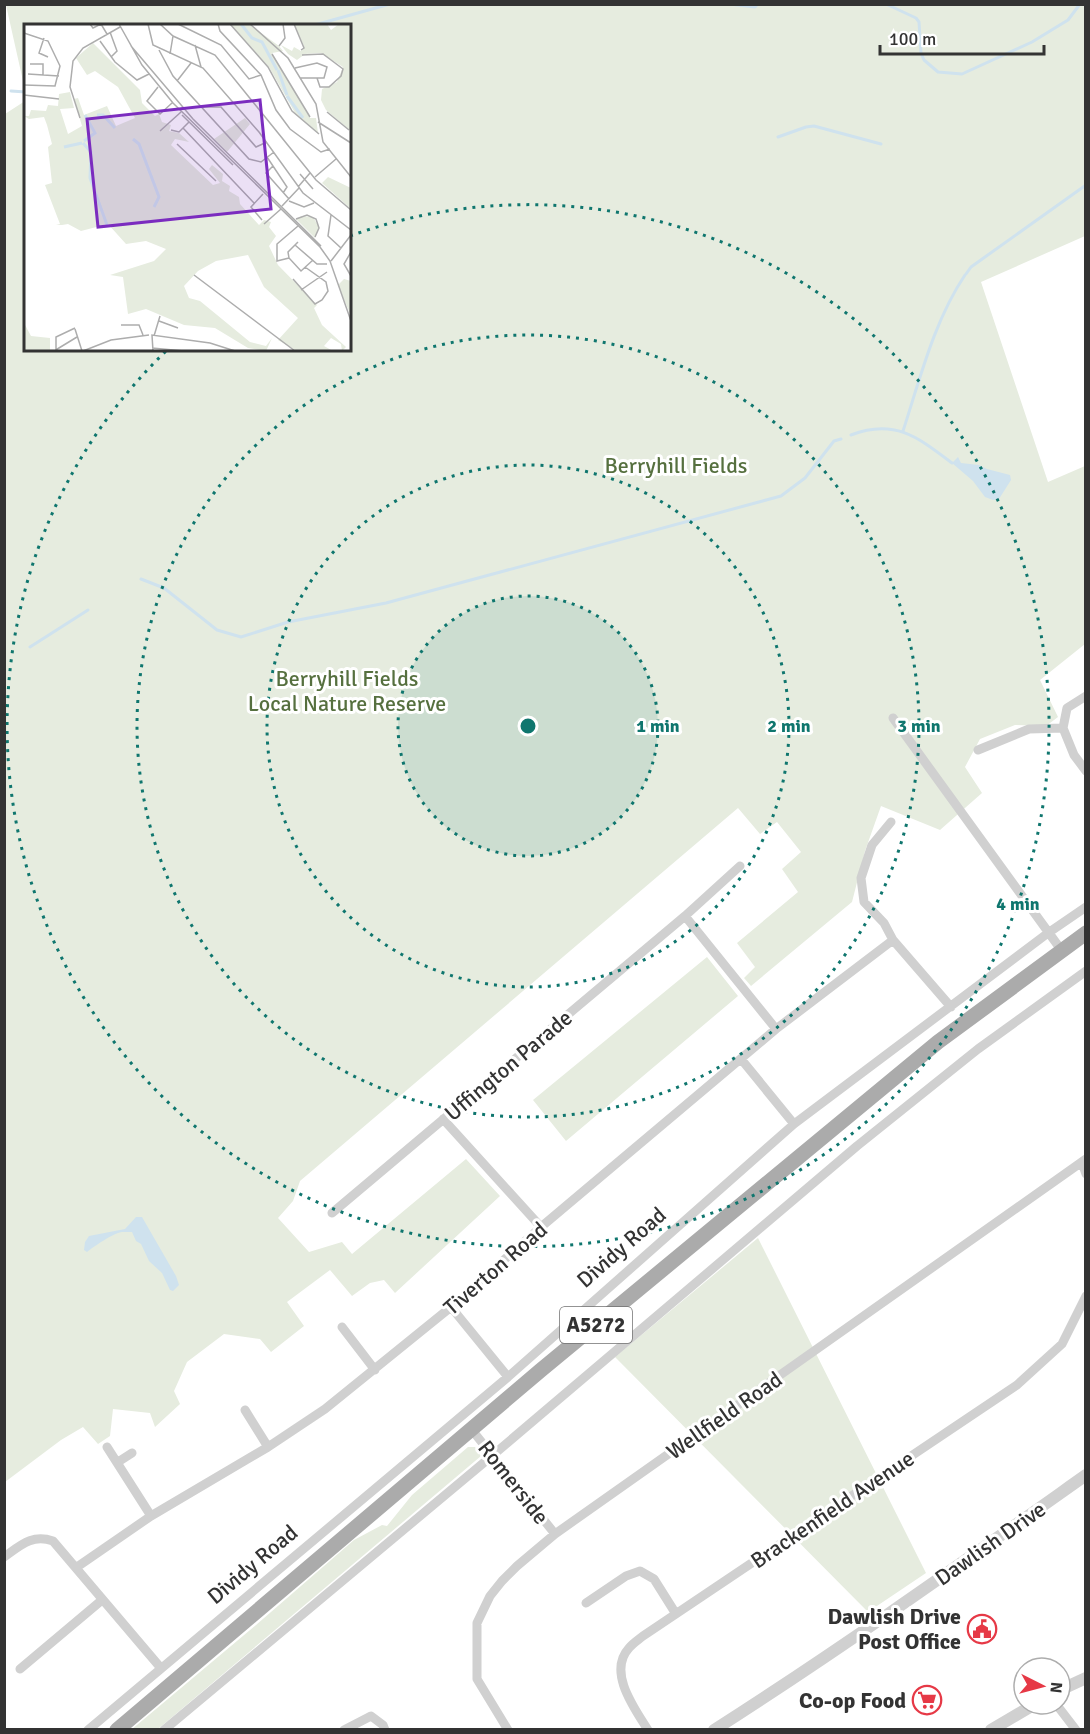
<svg xmlns="http://www.w3.org/2000/svg" width="1090" height="1734" viewBox="0 0 1090 1734" font-family="Signika,sans-serif">
	<style>
		.green { fill: #e6ecdf }
		.water { fill: #cfe2ee }
		.lines { fill: none; stroke-linecap: round; stroke-linejoin: round }
		.stream { stroke: #cfe2ee; stroke-width: 3 }
		.minor { stroke: #d0d0d0; stroke-width: 9 }
		.tertiary { stroke: #d0d0d0; stroke-width: 12 }
		.primary { stroke: #ababab; stroke-width: 15 }
		.ring { fill: none; stroke: #0f766e; stroke-width: 3; stroke-dasharray: 3 6 }
		.labels { text-anchor: middle; stroke-width: 6; stroke-linejoin: round; paint-order: stroke }
		.shield { fill: #fff; stroke: #707070; stroke-width: 1.5 }
		.shield-label { font-size: 21px; font-weight: bold; fill: #333 }
		.park-label { font-size: 22px; fill: #56703f; stroke: #fff }
		.street-label { font-size: 22px; fill: #333; stroke: #fff }
		.poi-label { font-size: 22px; font-weight: bold; fill: #333; stroke: #fff; text-anchor: end }
		.inset-river { fill: none; stroke: #cfe2ee; stroke-width: 3 }
		.inset-road { fill: none; stroke: #adadad; stroke-width: 1.5 }
		.view { fill: #7b2cbf; fill-opacity: 0.15; stroke: #7b2cbf; stroke-width: 3 }
		.inset-edge { fill: none; stroke: #333; stroke-width: 3 }
		.centre { fill: #0f766e; stroke: #fff; stroke-width: 3 }
		.ring-label { font-size: 18px; text-anchor: middle; font-weight: bold; fill: #0f766e; stroke: #fff; stroke-width: 6; stroke-linejoin: round; paint-order: stroke }
	</style>
	<rect width="100%" height="100%" fill="#fff"/>
	<!-- green -->
	<path class="green" d="M6,5H1085V236L981,282L1048,482L1085,466V644L1040,680L1058,717L1046,726L1015,725L980,739L965,767L982,793L940,830L881,806L865,851L852,902L751,986L744,978L755,967L737,943L798,892L782,869L801,852L777,822L760,834L738,808L300,1181L293,1201L278,1218L309,1252L342,1242L352,1254L466,1159L500,1196L395,1293L384,1280L370,1283L352,1296L330,1270L287,1302L304,1326L271,1352L260,1339L224,1334L187,1362L174,1391L180,1404L155,1427L150,1413L113,1409L110,1436L98,1444L83,1427L61,1440L5,1482V114L25,101L26,350H350V26H26L25,90Z
		M707,957L738,996L566,1141L533,1100Z
		M758,1238L926,1573L868,1612L615,1357Z
		M468,1447H475L481,1456L158,1729L131,1730L256,1625L354,1540L382,1525L387,1526L412,1495Z"/>
	<!-- water -->
	<path class="water" d="M958,457L961,463L979,465L987,469L1010,475L1011,480L999,499L993,500L985,497L973,481L952,463Z
		M136,1217H142L176,1276L179,1285L173,1291L170,1290L162,1273L149,1261L141,1244L136,1241L132,1232C128,1232 125,1232 122,1232C115,1232 93,1247 87,1252L84,1250L85,1242L89,1236L125,1229Z"/>
	<g class="lines">
		<!-- stream -->
		<path class="stream" d="M729,4L755,7L758,4
			M886,4L916,18L919,22L921,53L924,60L938,72L962,74L1032,42L1068,20L1080,4
			M311,26L390,4
			M11,91L26,92
			M778,137L806,127L814,126L881,144
			M966,274L971,267L985,257L1086,185
			M903,431C920,379 934,321 965,275
			M851,435C895,418 919,438 952,463
			M141,579L164,588L217,630L241,637L288,622L386,603L781,496L805,478L834,441L841,439
			M30,647L88,610"/>
		<!-- minor -->
		<path class="minor" d="M1086,696L1067,708L1063,728L1074,755L1086,771
			M893,718L1062,951
			M978,750L1029,729L1063,728
			M891,822L872,845L861,878L864,902L884,923L893,940L951,1007
			M685,916L776,1029
			M741,1059L794,1124
			M443,1119L541,1227
			M1082,1163L1086,1174
			M332,1213L685,916L740,866
			M451,1307L508,1377
			M342,1327L375,1370
			M245,1410L268,1447
			M472,1430L555,1534
			M107,1447L151,1516
			M118,1462L132,1453
			M4,1557C21,1545 32,1534 53,1541L160,1667
			M77,1567L151,1516L268,1447L325,1409L451,1307L541,1227L776,1029L893,940
			M586,1603L626,1576L640,1571L654,1579L676,1614
			M20,1669L102,1600
			M1056,1704L1076,1730
			M88,1730L508,1377L794,1124L1048,933L1086,907
			M164,1730L493,1455L857,1146L978,1049L1086,971
			M344,1730L371,1716L383,1725L385,1730
			M508,1730L477,1679V1623L490,1596L502,1581L517,1566L555,1534L1086,1159
			M648,1730C635,1709 607,1672 629,1648C633,1643 638,1640 643,1636L1017,1385L1062,1344L1086,1296"/>
		<!-- tertiary -->
		<path class="tertiary" d="M1060,1690L1086,1678
			M714,1730C841,1649 963,1562 1086,1475
			M991,1730L1035,1704"/>
		<!-- primary -->
		<path class="primary" d="M117,1730L541,1370L938,1042L1086,933"/>
	</g>
	<!-- distance rings -->
	<circle cx="528" cy="726" r="130" fill="#0f766e" fill-opacity=".12"/>
	<g class="ring">
		<circle cx="528" cy="726" r="130"/>
		<circle cx="528" cy="726" r="261"/>
		<circle cx="528" cy="726" r="391"/>
		<path d="M350 236A521 521 0 1 1 166 351"/>
	</g>
	<!-- icons -->
	<defs>
		<g id="civic-ring" transform="scale(1.5)"><circle r="9.5" fill="#fff" stroke="#e63946" stroke-width="1.5"/><path d="M-.6-6.5H3V-4.5H.6V-3L4-1V1h2V6H-6V1h2V-1L-.6-3ZM-1.2 2.5V6h2.4V2.5Z" fill="#e63946"/></g>
		<g id="supermarket-ring" transform="scale(1.5)"><circle r="9.5" fill="#fff" stroke="#e63946" stroke-width="1.5"/><path d="M-6-5.5h2.5l.6 2H6L4.5 2H-2.5L-4.4-4H-6ZM-1.5 3.2a1.3 1.3 0 1 0 .1 0ZM3 3.2a1.3 1.3 0 1 0 .1 0Z" fill="#e63946"/></g>
	</defs>
	<g fill-rule="evenodd">
		<use href="#civic-ring" x="982" y="1629"/>
		<use href="#supermarket-ring" x="927" y="1700"/>
	</g>
	<g class="labels">
		<!-- shield labels -->
		<rect class="shield" x="560" y="1307" width="72" height="36" rx="4.5"/>
		<g class="shield-label">
			<text x="596" y="1332">A5272</text>
		</g>
		<!-- park labels -->
		<g class="park-label">
			<text x="676" y="473">Berryhill Fields</text>
			<text x="347" y="686">Berryhill Fields<tspan x="347" dy="25">Local Nature Reserve</tspan></text>
		</g>
		<!-- street labels -->
		<g class="street-label">
			<text transform="translate(508 1065) rotate(-40)" y="8">Uffington Parade</text>
			<text transform="translate(621 1247) rotate(-41)" y="8">Dividy Road</text>
			<text transform="translate(495 1268) rotate(-41)" y="8">Tiverton Road</text>
			<text transform="translate(724 1415) rotate(-35)" y="8">Wellfield Road</text>
			<text transform="translate(514 1482) rotate(52)" y="8">Romerside</text>
			<text transform="translate(832 1509) rotate(-34)" y="8">Brackenfield Avenue</text>
			<text transform="translate(990 1543) rotate(-35)" y="8">Dawlish Drive</text>
			<text transform="translate(252 1564) rotate(-40)" y="8">Dividy Road</text>
		</g>
		<!-- poi labels -->
		<g class="poi-label">
			<text x="961" y="1624">Dawlish Drive<tspan x="961" dy="25">Post Office</tspan></text>
			<text x="906" y="1708">Co-op Food</text>
		</g>
	</g>
	<!-- overview -->
	<g transform="translate(24 24)">
		<rect width="327" height="327" fill="#fff"/>
		<path d="M206,0H225L255,22L259,27L248,29L286,94H292L294,109L271,89L245,43ZM270,0H303L307,6L315,0H327V107L302,86L297,76L298,65L313,58L319,43L297,29L281,30L273,36L264,30L257,21L268,27L270,23L277,27L280,22ZM69,19L116,66L118,79L131,92L135,90L138,98L147,101L145,107L155,109L165,118L151,115L147,121L189,161L196,159L185,145L188,141L199,150L198,157L206,162L205,167L215,173L216,180L235,201L240,196L247,198L245,203L252,212L245,222L254,241L293,281L290,284L298,301L322,323L318,327L317,320L307,314L300,322L309,327H273L254,316L274,294L240,263L224,231L192,237L174,247L160,262L165,274L176,277L226,318L242,322L248,314L242,327L224,324L191,304L160,301L122,285L104,290L99,253L86,251L130,237L142,225L122,217L102,220L84,200L57,207L44,200L38,201H32L36,200L21,161L28,159L24,123L28,120L23,101L20,93L5,95L0,92H5L7,86L22,87L24,81L34,82L35,70L46,68L50,84L36,85L44,110L58,102L50,75L54,74L60,91L83,82L92,102L111,94L94,63L71,47L63,51L52,34ZM221,94L226,100L203,128L190,115ZM304,153L327,164V185L298,159ZM278,192L289,193L295,203L291,214L272,195ZM320,255L327,257V292L314,261ZM0,299L7,312L26,314V327H0Z" fill="#e6ecdf"/>
		<path class="inset-river" d="M217,0L228,14L238,18L253,46M254,46L263,71M263,72L279,94M73,91H79L91,104M109,115L115,120L135,173L130,183M60,117L71,109L61,91M59,119L67,128L66,154L83,201M40,123L58,119"/>
		<path class="inset-road" d="M66,0L69,4L77,0L83,10M95,0L118,41L149,79L296,223L306,237L327,297M124,0L129,21L179,44L235,108L279,169L327,206M136,0L149,12L191,31L292,156L327,186M154,0L197,21L225,55L237,51M194,0L196,7L237,51L252,86L266,105L297,128L306,125M206,0L244,43L268,87L295,110M226,0L264,34L292,80L299,118L327,153M270,0L280,24L277,26M86,8L93,27L87,33M0,9L24,17L36,42L31,62L0,61M20,14L15,29L24,33M76,17L91,38L113,56L125,50M171,21L177,43M107,22L169,95L297,222M255,22L261,14L259,0M135,26L149,52L225,135L237,138L250,128M146,30L149,12M248,30L286,93M278,31L299,30L319,45L317,52L305,63H296L293,54M6,40H19V51M271,44L293,39L303,43L300,54H276M4,50L35,52M153,57L167,39M134,63L123,77L136,90L148,79M0,71L35,75M179,83H197L232,123L243,118M303,88L325,106M158,91L209,141M56,94L46,63L49,37L59,24L96,3M294,98L327,119M159,104L230,179M147,106L155,108L165,98M136,107L157,88M153,120L192,157M243,133L263,163L259,169M249,142L242,149L265,175M276,150L289,165M291,153L312,135M274,163L286,149M265,177L280,183L290,179M258,182L275,164M307,191L304,212L317,224M272,195L283,191L292,195L295,204L291,213M238,196L227,183L239,170M240,200L257,185M274,218L264,228L265,234L277,247L289,236M271,221L293,240H303M327,228L320,240L327,252M265,234L253,237V220L274,202M307,237L327,211M170,251L271,327M269,255L291,280L298,276L304,267L302,258L281,243M277,266L303,248M135,297L154,304M97,301H115L119,311M51,305L58,327M130,312L136,292M128,324L160,327M32,326V313L51,304M30,327L53,313M59,327L87,316L125,311M129,327L128,311L186,319L211,327"/>
		<path class="view" d="M236,76L247,185L74,203L63,95Z"/>
		<rect width="327" height="327" class="inset-edge"/>
	</g>
	<circle cx="528" cy="726" r="9" class="centre"/>
	<g class="ring-label">
		<text x="658" y="732">1 min</text>
		<text x="789" y="732">2 min</text>
		<text x="919" y="732">3 min</text>
		<text x="1018" y="910">4 min</text>
	</g>
	<!-- border -->
	<rect width="1090" height="1734" fill="none" stroke="#333333" stroke-width="12"/>
	<!-- north arrow -->
	<g transform="translate(1042 1686) rotate(96)"><circle r="28" fill="#ffffff" stroke="#adadad" stroke-width="1.5"/>
	<path d="M0-4.5L10 22L0 15L-10 22Z" fill="#e63946"/>
	<text y="-9" font-size="16" font-weight="bold" text-anchor="middle" fill="#333333">N</text>
	</g>
	<!-- scale -->
	<path d="M880 45v9h164v-9" fill="none" stroke="#333333" stroke-width="3"/>
	<text x="889" y="45" font-size="18" fill="#333333" stroke="#ffffff" stroke-width="4.5" paint-order="stroke">100 m</text>
</svg>
